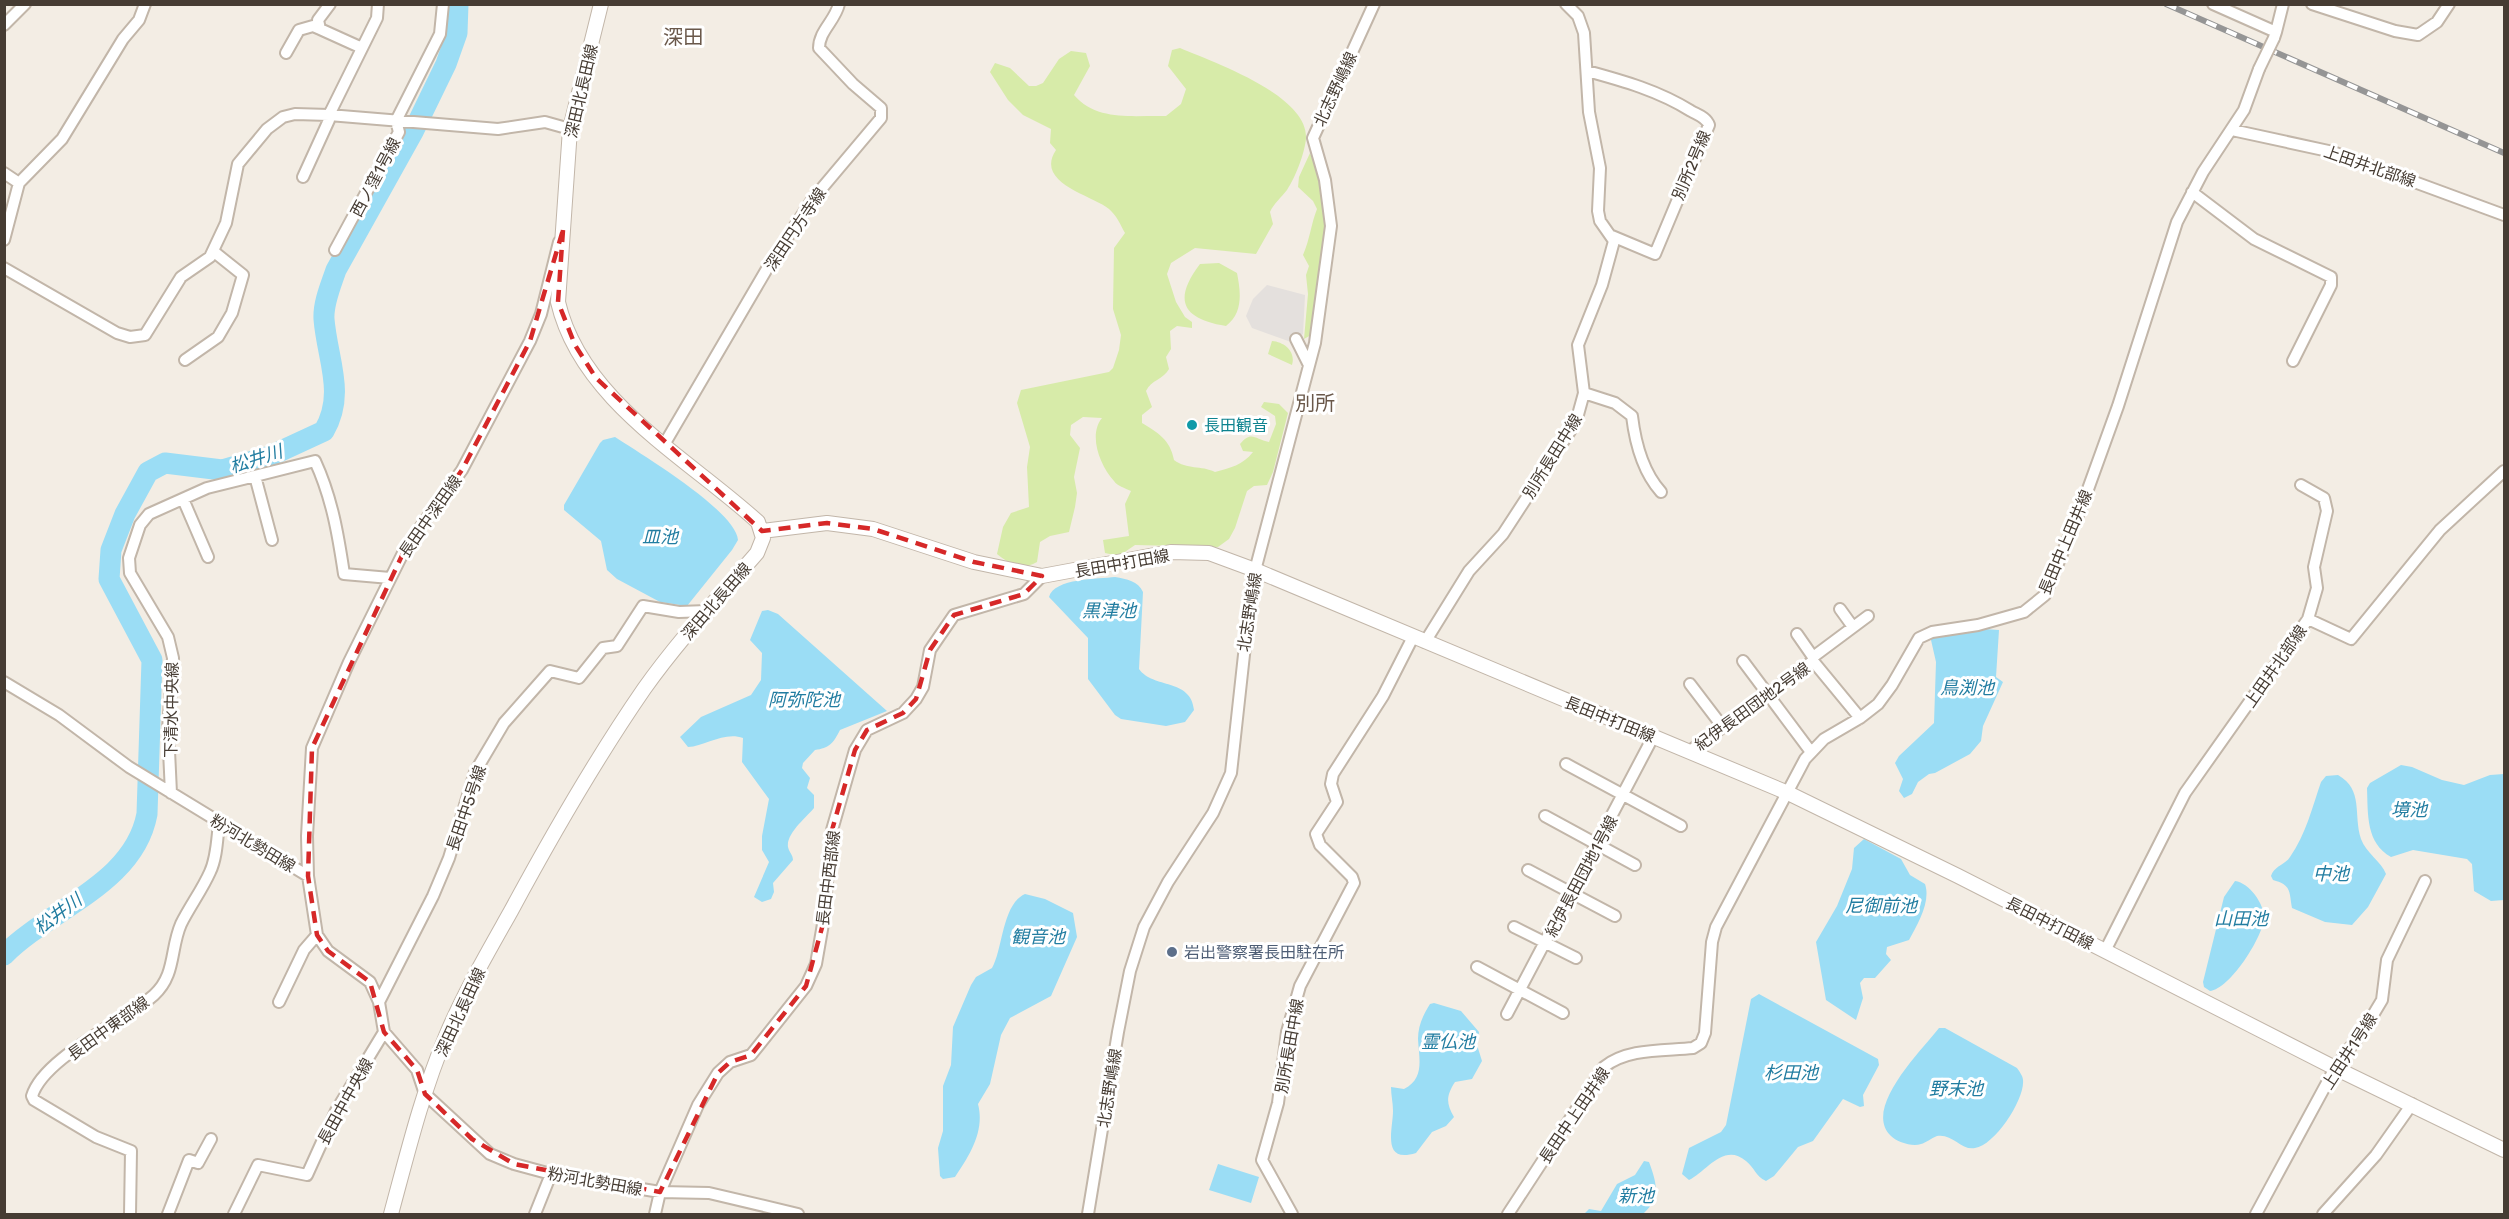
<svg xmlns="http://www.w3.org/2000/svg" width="2509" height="1219" viewBox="0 0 2509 1219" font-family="Rubik,'Noto Sans JP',sans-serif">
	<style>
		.green { fill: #d7eba9 }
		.parking { fill: #e4e0dd }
		.water { fill: #9bddf5 }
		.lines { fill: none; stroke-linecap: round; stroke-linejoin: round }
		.river { stroke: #9bddf5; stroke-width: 21 }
		.minor-casing { stroke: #c2b6a9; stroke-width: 14 }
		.tertiary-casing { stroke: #c2b6a9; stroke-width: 16 }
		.minor { stroke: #fff; stroke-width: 10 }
		.tertiary { stroke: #fff; stroke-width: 14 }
		.rail-casing { stroke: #959595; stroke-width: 6 }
		.rail { stroke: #fff; stroke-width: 4; stroke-dasharray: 11; stroke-linecap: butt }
		.minor-bridge-casing { stroke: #c2b6a9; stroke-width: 14; stroke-linecap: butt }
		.minor-bridge { stroke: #fff; stroke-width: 10 }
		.marked { fill: none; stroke: #d62828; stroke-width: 4.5; stroke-dasharray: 12 8; stroke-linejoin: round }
		.culture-dot { fill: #0f9aa8; stroke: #fff; stroke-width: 2 }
		.service-dot { fill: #5c6f8a; stroke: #fff; stroke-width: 2 }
		.labels { text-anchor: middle; stroke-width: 6; stroke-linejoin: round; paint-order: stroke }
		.street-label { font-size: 16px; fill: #463c33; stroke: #fff }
		.culture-label { font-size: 16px; fill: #0d838f; stroke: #fff; text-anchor: start }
		.service-label { font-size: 16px; fill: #4e5e75; stroke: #fff; text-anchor: start }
		.water-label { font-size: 18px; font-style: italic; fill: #227da1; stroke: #fff }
		.quarter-label { font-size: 20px; fill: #6a584a; stroke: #fff }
	</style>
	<rect width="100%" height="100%" fill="#f3ede4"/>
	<!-- green -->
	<path class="green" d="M1180,48C1213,62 1308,95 1306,138C1305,153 1295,178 1287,190C1281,198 1274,203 1270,212L1273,224L1256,254L1195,248L1171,263L1167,274L1176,302L1185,317L1192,322V328L1177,326L1170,331L1171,349L1166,357L1169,369C1164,379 1151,380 1146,391L1152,407L1142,415V423C1158,433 1170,439 1174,460C1187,470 1201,465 1215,472C1230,468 1243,465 1253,452L1243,451L1240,444C1251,430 1255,439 1269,442L1276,424L1275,416L1261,407L1264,402L1279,404L1288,413L1273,472L1267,485L1254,486L1247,491L1235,528L1229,539L1218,547L1135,545L1119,556L1105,553L1103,540L1129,536L1125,504L1131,491C1125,488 1117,486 1114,481C1100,466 1088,435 1102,418L1083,417L1071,425L1070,435L1080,448L1074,477L1077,493L1075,507L1069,532L1050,536L1040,542L1037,562C1021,571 1011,565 997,554L1003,527L1011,513L1029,507L1027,467L1030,447L1017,403L1021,390L1109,372L1113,368L1119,350L1121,335L1113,309L1114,248L1125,233C1120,224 1117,216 1109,209C1092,195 1034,183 1056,150L1050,143L1051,129L1023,115L1008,100L990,72L995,63L1010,68L1029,86H1036L1043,83L1059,59L1071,51L1086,53L1090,66L1074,95C1097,122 1134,115 1166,116L1181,104L1186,89L1168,66L1172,50Z
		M1310,153L1321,183L1327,224L1311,335L1304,339L1308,294L1306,275L1309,266L1303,255C1310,239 1311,224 1317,209L1313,201L1298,187L1299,177Z
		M1219,263L1237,273C1241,293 1243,313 1226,326C1183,319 1172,301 1200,264Z
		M1272,341C1285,342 1296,352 1292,365L1268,354Z"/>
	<!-- parking -->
	<path class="parking" d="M1267,285L1305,295L1303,334L1291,342L1252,328L1246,316L1253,299Z"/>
	<!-- water -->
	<path class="water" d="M615,437C641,454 736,511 738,540L732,550L687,606L660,602L617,579L607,570L601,541L564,510V505L600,443L603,440Z
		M1115,577C1127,579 1138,581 1143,592L1139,669C1153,689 1191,678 1194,710L1185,722L1166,726L1121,719L1115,715L1088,679V638L1049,597C1054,578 1099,579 1115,577Z
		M768,610L778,614L887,711L840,730C833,744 829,748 815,750L803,763L802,768L810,778L807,788L814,795V808C808,816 786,833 788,847C789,852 793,855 793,860L773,883L774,892L771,899L762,902L754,897L769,862L762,850V836L769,799L742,762L743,738C725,731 705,746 688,747L680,737L701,717L751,695L761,680L762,653L750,640L762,611Z
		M1984,629L1999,630L1996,677L2003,682L1983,726L1981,741L1970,754L1935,773L1929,774L1918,782L1912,794L1904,798L1899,791L1903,779L1895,763L1899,756L1934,723L1936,662L1931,640L1932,637Z
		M2401,765L2412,767L2442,780L2464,785L2490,775L2504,774V900L2491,901L2474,891L2472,864L2467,859L2413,850L2391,857C2366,843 2368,815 2367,788L2370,783Z
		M2338,775C2364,790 2353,814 2361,839C2366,853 2381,861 2386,874L2368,907L2352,925L2325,922L2292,908C2289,892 2292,885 2273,880L2271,876C2274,866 2285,865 2290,857C2306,834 2312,808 2321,782L2326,776Z
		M1864,839L1901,859L1910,875L1925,884C1931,901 1918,924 1909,940L1887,947L1886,954L1891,960L1875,978H1864L1860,983L1863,998L1856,1020L1826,1000L1816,942L1837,906L1852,869L1854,848Z
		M2235,881C2250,883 2265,905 2264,919C2262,938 2230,989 2210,991L2204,987L2203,982L2224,897Z
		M1025,894L1045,899L1073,913L1077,937L1051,996L1010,1018L1001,1035L990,1084L978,1104C985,1131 970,1155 955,1177L943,1179L940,1176L938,1148L943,1131V1086L951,1065L953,1027L971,985L976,977L992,968C1003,949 1002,904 1025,894Z
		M1759,994L1878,1059L1879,1065L1863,1095L1864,1106L1860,1107L1843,1099L1813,1141L1798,1147L1774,1176L1766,1181C1755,1176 1755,1168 1746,1161C1724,1142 1707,1171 1689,1180L1682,1174L1689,1148L1721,1132L1726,1125L1751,999Z
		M1434,1003L1461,1011L1479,1032L1477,1045L1482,1061L1472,1079L1455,1082C1446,1096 1446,1103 1454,1117L1446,1126L1432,1132L1416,1153C1381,1164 1393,1129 1393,1111C1393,1103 1391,1095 1391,1087L1404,1089C1425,1078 1419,1059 1418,1039C1418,1026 1423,1015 1430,1004Z
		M1939,1028H1945L2017,1068C2019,1071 2023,1076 2023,1080C2025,1099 1995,1145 1975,1148C1962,1151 1952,1133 1937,1136C1931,1138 1926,1143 1921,1144C1912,1147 1897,1142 1891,1136C1862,1109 1921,1051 1939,1028Z
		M1644,1161L1649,1162C1657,1184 1661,1197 1643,1214H1584L1589,1209L1601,1211L1617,1184L1635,1175Z
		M1218,1164L1259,1177L1251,1203L1209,1190Z"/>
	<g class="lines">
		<!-- river -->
		<path class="river" d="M4,955C51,908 134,884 147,814L152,660L109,579L111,550L125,514L148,472L165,463L222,470L270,456L324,431C346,393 327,359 324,319C323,303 331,285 336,270L413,132L446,64L457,33L458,4"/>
		<!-- minor casing -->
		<g class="minor-casing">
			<path id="minor" d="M330,4L318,20L320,29L362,48
				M2213,4L2276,32L2274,38
				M2312,4L2395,31L2418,35L2437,22L2449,4
				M4,25L25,4
				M2276,32L2283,4
				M286,53L299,30L313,26L320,29
				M1587,71C1624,81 1659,91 1691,111C1698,115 1706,117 1709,125L1655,254L1612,236
				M2232,130L2333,152L2504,215
				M4,173L19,183
				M303,177L329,120V115L377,18L378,4
				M2192,192L2254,239L2331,277V285L2293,361
				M4,240L19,183L62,139L123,39L139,20L145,4
				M559,242L541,314L530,341L462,470L406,547L349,662L312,748L307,836L308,876L317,935L328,951L370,982L379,1002L384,1032L417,1070L425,1094L490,1154L514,1164L551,1174L660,1192L709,1193L798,1214
				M335,250L399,132L396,121L440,34L443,4
				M4,268L117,333L130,337L145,335L181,277L210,257L226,223L238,164L267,129L283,117L295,114L329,115L498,129L545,122L570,129
				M1296,339L1309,365
				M185,360L218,337L232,313L243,275L213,251
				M1584,393L1615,403L1632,416C1635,441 1643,472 1661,492
				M665,443L768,267L812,200L881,118V108L853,84L819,48C819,31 835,21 839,4
				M255,476L272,540
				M2301,485L2324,498L2327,511L2314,567L2317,588L2308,619
				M183,499L208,557
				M1840,609L1853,627
				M1797,634L1813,657
				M1425,642L1469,571L1503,534L1576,422L1584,393L1578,345L1602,285L1614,241L1600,221L1598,211L1600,168L1589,112L1584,33L1578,16L1566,4
				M1743,661L1811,752
				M1813,661L1860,718
				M4,682L59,715L129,767L308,876
				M1690,684L1722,726
				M1690,751L1813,661V657L1868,616
				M1566,764L1681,826
				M171,793L168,729L173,658L168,637L130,573L129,558L140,525L149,514L207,488L315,461C332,498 338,534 344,574L390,578
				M1545,816L1635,865
				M1528,870L1615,916
				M1514,927L1576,958
				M2105,951L2185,793L2308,619L2351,639L2440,530L2504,471
				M1477,967L1563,1013
				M279,1002L304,950L317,935
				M379,1002L433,896L449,858L475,772L504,723L550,671L579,678L603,648L617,646L643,606L679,612L707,611
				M1507,1014L1653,737
				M130,1214L131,1151L96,1137L34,1100L32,1096C43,1058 125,1021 154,995C176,975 170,949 181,924C190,906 202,890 210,872C217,857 217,839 219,823
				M168,1214L189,1160L198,1163L211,1139
				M234,1214L258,1165L307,1175L336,1111L384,1032
				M535,1214L551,1174
				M655,1214L660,1192L681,1144L698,1105L718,1073L730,1062L751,1055L806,986L816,964L823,924L832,830L855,750L867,730L903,713L916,699L923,687L930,650L954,615L1024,594L1042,576
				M1088,1214L1118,1032L1130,971L1144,927L1168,882L1213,813L1231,773L1252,582L1315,343L1331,226L1325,180L1313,138L1374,4
				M1292,1214L1262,1160L1278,1103L1287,1032L1300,986L1354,883L1352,877L1320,845L1316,834L1337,802L1331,784L1333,774L1383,696L1413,637
				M1508,1214L1604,1067C1627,1048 1664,1051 1693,1048L1701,1043L1705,1033L1712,942L1716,927L1805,759L1824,739L1860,718L1878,704L1892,685L1919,638L1932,632L1978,625L2024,612L2045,595L2083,503L2118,406L2177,222L2203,172L2244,110L2259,69
				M2256,1214L2335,1068L2367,1025L2382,1000L2387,960L2425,881
				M2323,1214L2376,1155L2412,1104"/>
		</g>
		<!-- tertiary casing -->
		<g class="tertiary-casing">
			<path id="tertiary" d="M762,531L827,523L873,529L974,562L1042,576L1171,552L1209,553L1255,570L1788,793L1958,876L2335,1068L2504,1150
				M391,1214C407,1155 422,1093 446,1036C464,993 488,952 511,911C552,835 595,760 644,689C678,641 719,597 757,553L763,538L758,522C688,458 581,401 558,302L570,129L601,4"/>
		</g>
		<!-- minor -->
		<use href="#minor" class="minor"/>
		<!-- tertiary -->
		<use href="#tertiary" class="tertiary"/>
		<!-- rail casing -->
		<g class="rail-casing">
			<path id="rail" d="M2166,4L2504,153"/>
		</g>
		<!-- rail -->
		<use href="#rail" class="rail"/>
		<!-- minor-bridge casing -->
		<g class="minor-bridge-casing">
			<path id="minor-bridge" d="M2259,69L2274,38"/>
		</g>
		<!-- minor-bridge -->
		<use href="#minor-bridge" class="minor-bridge"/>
	</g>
	<!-- marked area -->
	<path class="marked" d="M563,230L558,302L575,345L596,378L762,531L827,523L873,529L974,562L1042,576L1024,594L954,615L930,650L916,699L903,713L867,730L855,750L832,830L823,924L806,986L751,1055L730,1062L718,1073L660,1192L514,1164L472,1139L425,1094L417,1070L384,1032L370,982L328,951L317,935L308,876L312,748L406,547L462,470L530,341Z"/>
	<!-- markers -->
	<circle class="culture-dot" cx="1192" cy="425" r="6"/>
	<circle class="service-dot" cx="1172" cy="952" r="6"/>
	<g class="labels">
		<!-- street labels -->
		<g class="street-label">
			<text transform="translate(1335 89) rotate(-65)" y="6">北志野嶋線</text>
			<text transform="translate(581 91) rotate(-77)" y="6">深田北長田線</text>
			<text transform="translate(1691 165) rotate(-67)" y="6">別所2号線</text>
			<text transform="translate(2370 166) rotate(19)" y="6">上田井北部線</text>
			<text transform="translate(375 177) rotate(-62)" y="6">西ノ窪1号線</text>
			<text transform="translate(795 229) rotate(-56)" y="6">深田円方寺線</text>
			<text transform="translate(1552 456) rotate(-58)" y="6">別所長田中線</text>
			<text transform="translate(430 516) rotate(-55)" y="6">長田中深田線</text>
			<text transform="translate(2065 542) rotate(-67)" y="6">長田中上田井線</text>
			<text transform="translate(1122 563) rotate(-10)" y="6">長田中打田線</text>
			<text transform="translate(716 601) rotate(-49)" y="6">深田北長田線</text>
			<text transform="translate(1249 612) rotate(-81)" y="6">北志野嶋線</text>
			<text transform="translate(2275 666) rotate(-55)" y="6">上田井北部線</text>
			<text transform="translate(1752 706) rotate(-36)" y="6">紀伊長田団地2号線</text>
			<text transform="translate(171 710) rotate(-89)" y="6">下清水中央線</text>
			<text transform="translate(1610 719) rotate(22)" y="6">長田中打田線</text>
			<text transform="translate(466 808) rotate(-71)" y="6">長田中5号線</text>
			<text transform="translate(253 843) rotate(31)" y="6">粉河北勢田線</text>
			<text transform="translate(1581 876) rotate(-62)" y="6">紀伊長田団地1号線</text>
			<text transform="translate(828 878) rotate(-83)" y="6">長田中西部線</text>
			<text transform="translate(2050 923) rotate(27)" y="6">長田中打田線</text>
			<text transform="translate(460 1012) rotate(-65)" y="6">深田北長田線</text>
			<text transform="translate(108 1028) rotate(-36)" y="6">長田中東部線</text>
			<text transform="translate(1289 1046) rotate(-80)" y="6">別所長田中線</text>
			<text transform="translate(2349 1051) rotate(-57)" y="6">上田井1号線</text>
			<text transform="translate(1109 1088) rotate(-81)" y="6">北志野嶋線</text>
			<text transform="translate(345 1101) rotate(-61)" y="6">長田中中央線</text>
			<text transform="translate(1574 1115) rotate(-56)" y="6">長田中上田井線</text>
			<text transform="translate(595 1181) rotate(10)" y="6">粉河北勢田線</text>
		</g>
		<!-- culture labels -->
		<g class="culture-label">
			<text x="1204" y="431">長田観音</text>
		</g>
		<!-- service labels -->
		<g class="service-label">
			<text x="1184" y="958">岩出警察署長田駐在所</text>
		</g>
		<!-- water labels -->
		<g class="water-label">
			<text transform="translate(256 459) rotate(-18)" y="6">松井川</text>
			<text x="660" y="543">皿池</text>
			<text x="1109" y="617">黒津池</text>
			<text x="1967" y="694">鳥渕池</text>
			<text x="804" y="706">阿弥陀池</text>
			<text x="2409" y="816">境池</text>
			<text x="2331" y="880">中池</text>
			<text x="1881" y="912">尼御前池</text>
			<text transform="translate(58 914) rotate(-37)" y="6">松井川</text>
			<text x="2241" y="925">山田池</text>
			<text x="1038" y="943">観音池</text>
			<text x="1448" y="1048">霊仏池</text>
			<text x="1791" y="1079">杉田池</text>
			<text x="1956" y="1095">野末池</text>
			<text x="1636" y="1202">新池</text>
		</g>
		<!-- quarter labels -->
		<g class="quarter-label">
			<text x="683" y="44">深田</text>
			<text x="1315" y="410">別所</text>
		</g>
	</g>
	<!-- border -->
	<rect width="2509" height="1219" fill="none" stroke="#463c33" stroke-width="12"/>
</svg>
